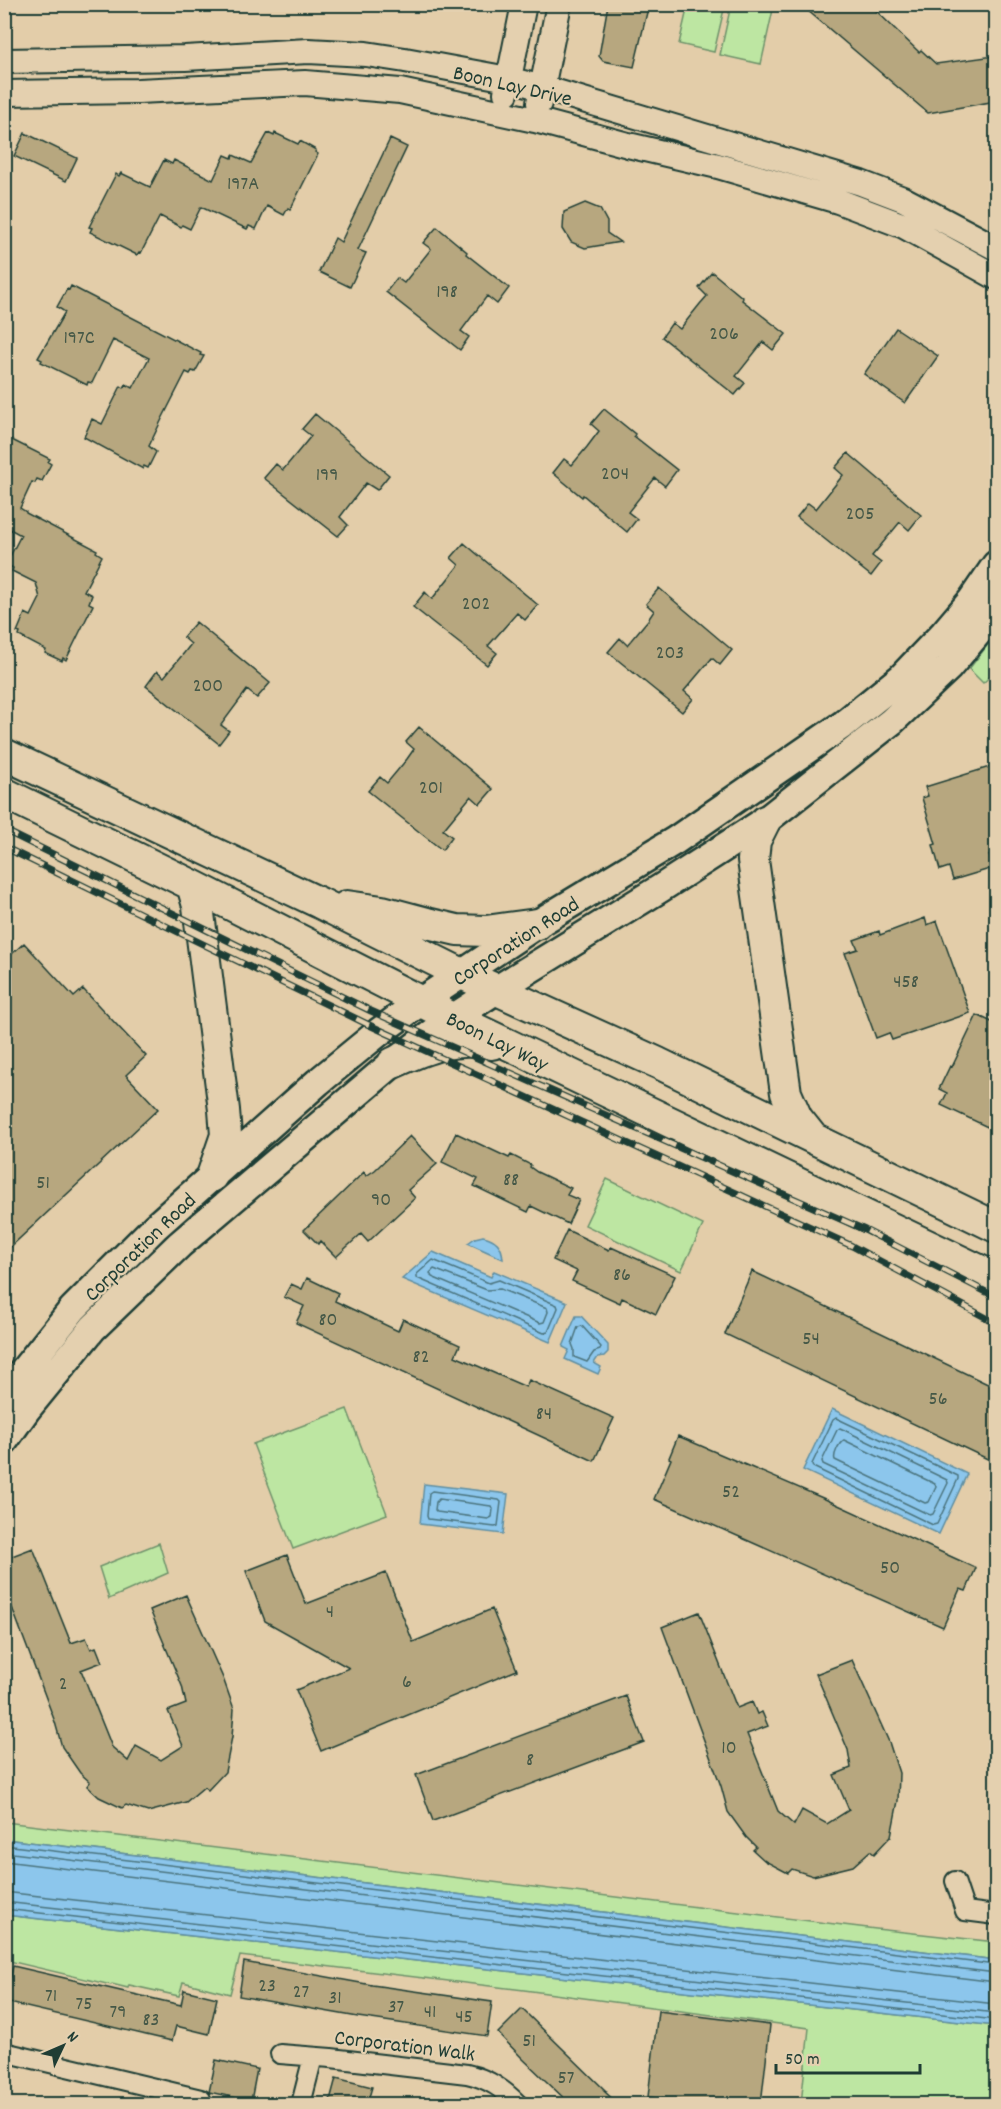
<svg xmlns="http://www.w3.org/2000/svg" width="1001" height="2109" viewBox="0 0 1001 2109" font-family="Dekko,sans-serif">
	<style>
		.green { fill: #bde6a2; stroke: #6e926b; stroke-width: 1.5 }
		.water { fill: #8cc6ec; stroke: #608fa2; stroke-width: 1.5 }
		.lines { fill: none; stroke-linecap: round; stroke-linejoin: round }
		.shore { stroke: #4b747e; stroke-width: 1.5 }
		.building { fill: #b7a77f; stroke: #1f3d34; stroke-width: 1.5 }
		.minor-casing { stroke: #1f3d34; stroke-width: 22 }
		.tertiary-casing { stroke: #1f3d34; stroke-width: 28 }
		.secondary-casing { stroke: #1f3d34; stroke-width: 32 }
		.primary-casing { stroke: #1f3d34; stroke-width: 34 }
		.minor { stroke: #e4d0af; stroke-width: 18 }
		.tertiary { stroke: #e4d0af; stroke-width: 24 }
		.secondary { stroke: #e4d0af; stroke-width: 27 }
		.primary { stroke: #e4d0af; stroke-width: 30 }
		.rail-casing { stroke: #1f3d34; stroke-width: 7 }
		.rail { stroke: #e4d0af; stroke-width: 4.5; stroke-dasharray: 14; stroke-linecap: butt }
		.labels { text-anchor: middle; stroke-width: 4.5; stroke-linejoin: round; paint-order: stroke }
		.number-label { font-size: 20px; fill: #455847 }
		.street-label { font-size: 22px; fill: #1f3d34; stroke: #e4d0af }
	</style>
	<rect width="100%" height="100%" fill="#e3cda9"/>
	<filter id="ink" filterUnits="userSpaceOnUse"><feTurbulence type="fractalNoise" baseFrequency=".0167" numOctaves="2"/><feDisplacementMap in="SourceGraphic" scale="12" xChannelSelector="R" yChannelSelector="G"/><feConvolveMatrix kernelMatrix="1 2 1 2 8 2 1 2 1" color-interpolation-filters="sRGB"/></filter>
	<g filter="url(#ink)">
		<!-- green -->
		<path class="green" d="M688,5H725L714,52L679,44Z
			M731,5H774L761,64L720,55Z
			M996,634V671L983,683L969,669Z
			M607,1179L703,1225L681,1271L585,1225Z
			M347,1409L387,1514L293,1549L253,1444Z
			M159,1543L168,1573L109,1599L99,1567Z
			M5,1822L876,1929L996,1942V1960L5,1839Z
			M5,1915L996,2026V2104H801L809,2028L524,1990L240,1956L230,1994L183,1982L179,1996L129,1985L128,1988L112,1984L111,1985L5,1960Z"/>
		<!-- water -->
		<path class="water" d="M483,1236C496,1239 502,1245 503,1259L468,1243L475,1238Z
			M433,1252L491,1277L494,1271L567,1302L550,1342L402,1279Z
			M576,1316H581L608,1345V1352L604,1356L598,1357L594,1363L601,1367L598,1374L565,1359L569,1350L563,1347Z
			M832,1409L967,1474L939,1534L803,1470Z
			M424,1484L508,1494L503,1534L420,1524Z
			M4,1839L996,1960V2026L5,1915Z"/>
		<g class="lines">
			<!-- shore -->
			<path class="shore" d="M433,1260L489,1283L499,1280L557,1305L558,1308L548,1332L544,1333L417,1278V1274Z
				M434,1269L487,1290L500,1289L547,1308L548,1312L544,1322L540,1323L432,1277L430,1273Z
				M582,1326L601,1347L600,1350L594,1352L587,1362L574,1357V1349L572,1344L578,1327Z
				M836,1418L958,1476V1479L937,1524L933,1525L813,1467L812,1464L833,1420Z
				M840,1428L947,1480L948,1483L933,1514L930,1515L823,1464L822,1461L837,1430Z
				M844,1440L935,1484L936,1487L929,1502L925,1503L835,1460C833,1455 839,1443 844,1440Z
				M432,1491L499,1500L501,1502L498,1526L495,1527L428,1519L427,1516L429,1493Z
				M439,1499L491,1506L493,1509L492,1517L488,1519L437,1512L435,1510L436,1502Z
				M4,1845L996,1965
				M4,1852L996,1973
				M4,1861L996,1982
				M4,1892L996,2004
				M4,1902L996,2013
				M4,1909L996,2020"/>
		</g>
		<!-- building -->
		<path class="building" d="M608,4H649L634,67L603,61L599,56Z
			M800,4H869L919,52L921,50L936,64L994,56L996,65V101L928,113Z
			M25,133L77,158L66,181L14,156Z
			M268,133L274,136L275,133L298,144L300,141L316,150L315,152L318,154L290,210L288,208L284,215L267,206L256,229L249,226L247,229L201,207L190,229L182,225L181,227L160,216L141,253L139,252L137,255L90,232L92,228L89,227L116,174L119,176L121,173L150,187L164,160L172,164L174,160L213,180L225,155L232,158L233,155L251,163Z
			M390,139L407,147L358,250L366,253L350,287L319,272L335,238L341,242Z
			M585,203L600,209L607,222V233L620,242L585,248L571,242L563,229L564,212Z
			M437,227L467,252L466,254L509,288L497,304L487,296L461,331L469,337L460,350L386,292L397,278L404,283L431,249L423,243Z
			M712,272L743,298L742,300L786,334L773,350L763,342L736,376L745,383L735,395L662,337L672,323L680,329L700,304L707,296L699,288Z
			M71,286L201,353L200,355L204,356L195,372L192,371L190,374L186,372L162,419L149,446L156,452L148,468L144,466L143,469L84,437L92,419L102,424L121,386L124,388L126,384L133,388L149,358L113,340L92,383L88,382L87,385L41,362L42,360L38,358L65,312L57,307L67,289L69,290Z
			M896,328L938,356L905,403L864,374Z
			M604,409L635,434L634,436L677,470L665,486L655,478L628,512L637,519L627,532L583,495L582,497L553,473L564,459L572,465L587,447L599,431L591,424Z
			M315,414L389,475L377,490L366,483L340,517L348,525L338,536L264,478L276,464L283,470L311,436L302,429Z
			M4,436L50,459L48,462L51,464L42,481L37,479L35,483L32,482L20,508L26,512V513L97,550L96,552L102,556L84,591L92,595L89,603L93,605L66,660L63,658L62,661L45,653L46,650L19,636L20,633L17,632L25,613L31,616L40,598L36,583L12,571L13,568L6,564L21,535L10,529L4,540Z
			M848,453L921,515L909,530L900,522L872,556L881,563L871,576L797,517L808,503L816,509L843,475L835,468Z
			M464,543L538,605L525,620L517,613L488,646L497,653L487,665L413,607L425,592L432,599L459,565L451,558Z
			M659,588L732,650L720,665L712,658L684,691L693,699L682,712L608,652L620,638L627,645L648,620L654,611L646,604Z
			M196,622L270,683L257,698L247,690L221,725L229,731L219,744L146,686L157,671L164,677L184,653L191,644L183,637Z
			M419,727L493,789L480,804L471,796L443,830L452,837L442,850L368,791L380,777L387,783L407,759L414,749L406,742Z
			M996,765V852L989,855L993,868L953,880L949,867L940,870L933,845L936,844L922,798L928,796L925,787Z
			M925,918L927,925L937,921L970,1013L892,1040L889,1033L876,1038L845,953L858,949L854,940L879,931L880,935Z
			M24,943L74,997L83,989L146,1056L126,1075L158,1109L4,1253V961Z
			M977,1015L996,1024V1131L941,1105L947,1093L939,1089L950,1066L952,1067Z
			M456,1133L509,1158L511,1155L531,1165L530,1167L537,1172L571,1188L567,1195L579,1200L568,1224L531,1206L528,1212L474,1186L478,1179L442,1162Z
			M410,1136L437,1164L408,1190L415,1198L368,1242L361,1234L336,1257L320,1241L318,1244L304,1230L364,1172L366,1176L375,1170Z
			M567,1230L609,1250L611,1247L675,1276L656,1314L622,1298L620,1303L572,1281L577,1271L553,1260Z
			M752,1271L996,1388V1463L725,1334Z
			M307,1278L338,1293L335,1301L398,1331L403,1319L405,1320L460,1345L455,1356L526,1387L529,1380L614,1418L594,1461L296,1323L304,1306L284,1297L291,1284L302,1289Z
			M678,1436L825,1499L976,1568L966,1591L960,1589L943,1627L654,1499L671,1459L669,1458Z
			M33,1548L71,1643L86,1638L91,1649L96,1647L102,1662L81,1670L112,1747L128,1761L136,1746L161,1760L183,1746L168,1711L186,1704L182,1686L150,1610L186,1595L223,1678L234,1709L232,1737L225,1772L208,1790L204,1787L186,1802L148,1812L126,1805L122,1808L99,1797L87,1786L90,1782L80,1773L62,1747L55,1722L4,1586V1559Z
			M287,1555L306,1604L386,1573L413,1642L492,1609L517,1670L321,1751L296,1690L349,1668L265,1621L246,1571Z
			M699,1612L737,1708L752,1702L757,1714L762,1712L768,1726L747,1734L778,1811L794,1825L802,1810L827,1824L849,1810L834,1775L851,1768L848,1750L816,1674L852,1660L889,1742L899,1773L898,1801L891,1836L874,1854L870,1851L853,1866L813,1876L792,1869L788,1873L765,1861L753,1850L756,1847L746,1837L728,1812L721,1786L662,1627Z
			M626,1696L644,1742L433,1821L416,1775Z
			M244,1962L372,1985L492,2002L487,2036L358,2017L239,1996Z
			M13,1966L181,2005L184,1990L217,1998L209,2034L176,2026L172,2041L5,2002Z
			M522,2009L606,2091H604L618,2104H570L522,2058L498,2033Z
			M658,2011L770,2025L761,2104H713L648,2097Z
			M216,2060L257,2069L251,2101L209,2092Z
			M336,2078L372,2087L367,2104H329Z"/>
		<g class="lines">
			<!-- minor casing -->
			<g class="minor-casing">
				<path id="minor" d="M955,1881L965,1911L996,1915
					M4,2052L201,2099
					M280,2054L331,2058L467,2074C489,2079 503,2089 518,2104
					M301,2104L313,2057"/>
			</g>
			<!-- tertiary casing -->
			<g class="tertiary-casing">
				<path id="tertiary" d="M4,61L185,58L308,51L366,54L405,60L508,79L543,88L861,183L903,199L996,248
					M4,93L138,91L305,83L400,91L535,120L628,145L718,166L838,201L904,226L996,277
					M506,93L524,4
					M539,103L559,4"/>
			</g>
			<!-- secondary casing -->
			<g class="secondary-casing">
				<path id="secondary" d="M4,1395L73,1309L155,1227L318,1082L379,1032L420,1002L537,924L676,840L844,724L901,678L944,633L972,600L996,565
					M4,1441L26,1410L93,1328L180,1244L393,1063L453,1018L496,990L661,888L765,821L892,721L948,668L996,611"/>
			</g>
			<!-- primary casing -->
			<g class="primary-casing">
				<path id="primary" d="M4,754L320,903L462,974L658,1063L996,1227
					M4,793L192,885L453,1018L996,1278
					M765,821L755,841L753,860L786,1093L797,1118L813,1138
					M192,885L198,906L224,1110L226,1135L212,1176
					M347,906L382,911L427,923L457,930L486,931L537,924
					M393,1063C428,1047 453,1037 492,1044"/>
			</g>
			<!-- minor -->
			<use href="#minor" class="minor"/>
			<!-- tertiary -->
			<use href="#tertiary" class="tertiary"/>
			<!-- secondary -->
			<use href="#secondary" class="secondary"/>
			<!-- primary -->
			<use href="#primary" class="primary"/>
			<!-- rail casing -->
			<g class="rail-casing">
				<path id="rail" d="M4,830L371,1011L865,1230L996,1297
					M4,847L367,1024L852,1246L996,1323"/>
			</g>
			<!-- rail -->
			<use href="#rail" class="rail"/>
		</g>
	</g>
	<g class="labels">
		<!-- number labels -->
		<g class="number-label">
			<text x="243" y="189">197A</text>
			<text x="447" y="297">198</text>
			<text x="724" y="339">206</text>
			<text x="79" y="343">197C</text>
			<text x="615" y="479">204</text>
			<text x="327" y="480">199</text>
			<text x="860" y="519">205</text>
			<text x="476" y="609">202</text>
			<text x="670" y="658">203</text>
			<text x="208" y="691">200</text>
			<text x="431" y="793">201</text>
			<text x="906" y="987">458</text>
			<text x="511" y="1185">88</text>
			<text x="43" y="1188">51</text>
			<text x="381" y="1205">90</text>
			<text x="622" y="1280">86</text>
			<text x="328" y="1325">80</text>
			<text x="811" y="1344">54</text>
			<text x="421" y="1362">82</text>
			<text x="938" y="1404">56</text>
			<text x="544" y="1419">84</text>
			<text x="731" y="1497">52</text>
			<text x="890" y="1573">50</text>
			<text x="330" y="1617">4</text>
			<text x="407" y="1687">6</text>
			<text x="63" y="1689">2</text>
			<text x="729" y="1753">10</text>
			<text x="530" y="1765">8</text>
			<text x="267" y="1991">23</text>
			<text x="301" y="1997">27</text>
			<text x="51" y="2001">71</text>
			<text x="335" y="2003">31</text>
			<text x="84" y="2009">75</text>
			<text x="396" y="2012">37</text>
			<text x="118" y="2017">79</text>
			<text x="430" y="2017">41</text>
			<text x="464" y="2022">45</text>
			<text x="151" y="2025">83</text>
			<text x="529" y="2046">51</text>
			<text x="566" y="2083">57</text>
		</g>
		<!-- street labels -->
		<g class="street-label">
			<text transform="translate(513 84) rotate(13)" y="8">Boon Lay Drive</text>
			<text transform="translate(515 940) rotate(-33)" y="8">Corporation Road</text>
			<text transform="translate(498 1040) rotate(26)" y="8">Boon Lay Way</text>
			<text transform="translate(139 1246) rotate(-44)" y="8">Corporation Road</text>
			<text transform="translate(405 2044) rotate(7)" y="8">Corporation Walk</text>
		</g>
	</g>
	<!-- margin -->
	<rect width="1001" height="2109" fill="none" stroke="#e4d0af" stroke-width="24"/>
	<rect x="12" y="12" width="977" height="2085" fill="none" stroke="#1f3d34" stroke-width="2" filter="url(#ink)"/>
	<!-- north arrow -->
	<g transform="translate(63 2046) rotate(46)" stroke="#e4d0af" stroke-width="4.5" paint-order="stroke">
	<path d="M0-4.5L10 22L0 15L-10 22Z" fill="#1f3d34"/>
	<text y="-9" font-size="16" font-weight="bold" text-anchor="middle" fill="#1f3d34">N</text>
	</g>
	<!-- scale -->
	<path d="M776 2064v9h144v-9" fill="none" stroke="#1f3d34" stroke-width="3"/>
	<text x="785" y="2064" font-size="18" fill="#1f3d34" stroke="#e4d0af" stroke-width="4.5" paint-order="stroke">50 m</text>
</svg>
